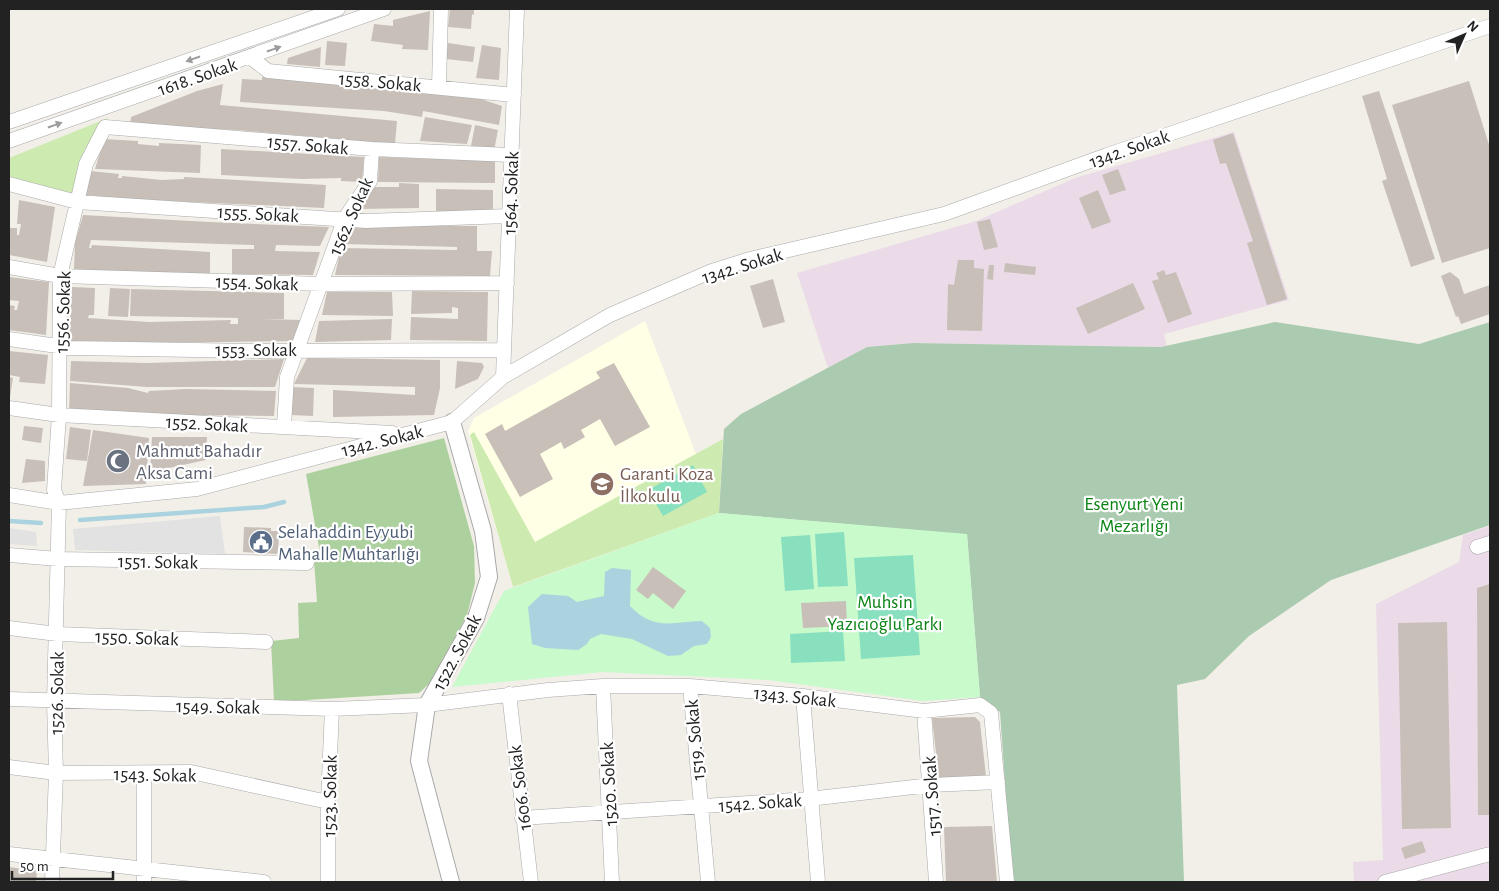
<svg xmlns="http://www.w3.org/2000/svg" width="1499" height="891" viewBox="0 0 1499 891" font-family="'Alegreya Sans',sans-serif">
	<style>
		.industrial { fill: #ebdbe8 }
		.education { fill: #ffffe5 }
		.grass { fill: #cdebb0 }
		.forest { fill: #add19e }
		.cemetery { fill: #aacbaf }
		.park { fill: #c8facc }
		.pitch { fill: #88e0be }
		.parking { fill: #e2e2e2 }
		.water { fill: #aad3df }
		.lines { fill: none; stroke-linecap: round; stroke-linejoin: round }
		.stream { stroke: #aad3df; stroke-width: 4.5 }
		.building { fill: #c7bfb8 }
		.minor-casing { stroke: #a9a9a9; stroke-width: 15 }
		.tertiary-casing { stroke: #a9a9a9; stroke-width: 18 }
		.minor { stroke: #fff; stroke-width: 14 }
		.tertiary { stroke: #fff; stroke-width: 16 }
		.oneway { fill: #9c9c9c }
		.labels { text-anchor: middle; stroke-width: 4.5; stroke-linejoin: round; paint-order: stroke }
		.street-label { font-size: 19px; fill: #222; stroke: #fff }
		.worship-label { font-size: 19px; fill: #5b616d; stroke: #fff; text-anchor: start }
		.education-label { font-size: 19px; fill: #785e54; stroke: #fff; text-anchor: start }
		.park-label { font-size: 19px; fill: #0c8416; stroke: #fff }
		.service-label { font-size: 19px; fill: #4e5e75; stroke: #fff; text-anchor: start }
	</style>
	<rect width="100%" height="100%" fill="#f2efe9"/>
	<!-- industrial -->
	<path class="industrial" d="M1234,132L1289,300L1164,334L1167,346L1161,347L913,343L867,347L828,368L797,273L976,221L1075,178Z
		M1490,526V882H1354L1353,862L1383,860L1376,604L1459,562L1463,535Z"/>
	<!-- education -->
	<path class="education" d="M645,321L696,454L723,439L719,513L513,587L468,431L474,418Z"/>
	<!-- grass -->
	<path class="grass" d="M108,118L87,149L72,193L9,177V158Z
		M474,432L535,542L723,439L719,513L513,587L470,435Z"/>
	<!-- forest -->
	<path class="forest" d="M444,438L474,546L475,583L467,615L430,683L419,693L274,702L271,641L299,638L298,603L317,602L314,561L320,560V553L306,474Z"/>
	<!-- cemetery -->
	<path class="cemetery" d="M1275,322L1419,344L1490,322V525L1331,580L1249,636L1205,679L1177,685L1184,882H1012L1000,712L980,697L967,535L719,513L724,429L741,414L867,347L913,343L1161,347Z"/>
	<!-- park -->
	<path class="park" d="M719,513L967,534L980,697L923,701L768,680L603,672L452,687L504,591Z"/>
	<!-- pitch -->
	<path class="pitch" d="M693,465L707,492L663,516L648,490Z
		M844,532L848,586L818,587L815,534Z
		M810,535L814,589L785,591L781,537Z
		M913,555L920,655L861,659L854,558Z
		M843,631L845,661L791,663L790,634Z"/>
	<!-- parking -->
	<path class="parking" d="M220,516L225,554L75,550L73,529Z
		M9,528L36,532L37,546L9,544Z"/>
	<!-- water -->
	<path class="water" d="M612,568L631,570L630,606C654,631 671,622 702,621L710,628L711,637L707,644L694,646L681,655L668,656L632,639L601,634L590,639L587,644L578,650L545,648L532,644L528,607L542,594L568,596L577,602L604,596L605,572Z"/>
	<g class="lines">
		<!-- stream -->
		<path class="stream" d="M80,520L264,507L284,502
			M9,521L41,523"/>
	</g>
	<!-- building -->
	<path class="building" d="M450,9H474V15L472,14L471,29L448,27Z
		M430,11L428,50L402,49L403,45L371,41L374,24L393,26V20Z
		M327,41L347,43L345,66L325,65Z
		M448,43L475,47L473,62L446,59Z
		M482,45L501,48L499,80L476,78Z
		M321,47L320,67L287,64L288,58Z
		M262,77L481,99L502,106L499,125L423,111L422,117L384,111L240,102L242,79L262,80Z
		M1469,81L1490,148V248L1442,263L1392,105Z
		M223,84L220,105L397,121L395,144L237,130L130,125L131,117L197,91Z
		M1379,91L1435,259L1411,267L1382,181L1387,179L1362,96Z
		M425,117L472,125L467,144L420,141Z
		M475,125L498,130L494,151L471,146Z
		M1233,133L1287,299L1267,305L1247,243L1253,241L1226,163L1220,164L1213,140Z
		M104,139L138,141V144L159,146V143L201,145L200,173L95,169Z
		M221,149L364,157L362,182L341,181V178L302,179L221,175Z
		M379,157L495,161V183L378,182Z
		M1118,169L1126,190L1110,195L1102,175Z
		M91,171L119,174L118,178H122V176L162,180L184,179V177L326,185L324,208L84,197Z
		M399,183L419,184V208L359,209L370,187H399Z
		M436,189L493,190V212H436Z
		M1098,190L1111,222L1092,229L1079,198Z
		M19,200L55,207L47,262L9,255V228H17V235H19L21,224H17Z
		M83,215L209,222L329,227L320,246L276,245L275,251L320,252L313,275L232,274V249H254V245L91,240L89,248H91L92,245L210,252V274L171,272L170,275L74,270L75,243Z
		M990,219L998,247L984,250L977,222Z
		M353,225L477,226V251H492L490,276L335,275L341,248L457,250V247L343,244Z
		M958,260H974V268L984,269L982,331L947,330L948,284L954,285Z
		M1005,263L1036,267L1035,275L1004,272Z
		M989,265H994L993,280L987,279Z
		M1164,270L1166,275L1176,272L1192,314L1168,323L1152,281L1159,279L1156,273Z
		M1450,272L1459,279L1464,294L1490,285V314L1461,324L1458,316L1456,317L1441,276Z
		M9,277L49,282L46,335L9,330V305L15,306L14,310H17L19,301L9,300Z
		M773,279L785,322L763,328L750,286Z
		M1133,283L1145,309L1088,334L1076,308Z
		M72,287L95,288L94,315H89L88,318L149,322L231,320L230,324H238V318L130,316L131,289L284,293V319H261L302,320L298,341L148,343L69,341Z
		M110,288L130,289L128,317L108,316Z
		M412,291L488,292L487,341L410,340L411,317L458,319V308L452,307V313L411,314Z
		M327,292H392L393,316L322,315Z
		M392,319L391,340L315,342L319,321Z
		M9,351L48,355L45,384L19,382L20,377L9,375Z
		M307,358L440,360V388L434,415L333,417V390L415,395V387L294,384Z
		M284,359L275,387H147L70,381L71,361L147,363Z
		M457,361L482,363L484,367L478,379L455,389Z
		M614,363L650,427L615,446L600,419L581,430L585,437L564,449L561,442L540,454L553,479L520,497L485,434L502,424L505,431L600,378L596,372Z
		M9,377L13,378L10,397H9Z
		M70,383L128,388L148,393L149,391L186,389L276,391L274,416L69,414Z
		M292,387L314,388L313,416L291,415Z
		M24,426L43,428L41,443L22,440Z
		M70,427L91,430L87,461L66,459Z
		M93,430L149,438L146,484L83,486Z
		M152,437H207L206,460L150,472Z
		M26,459L45,461V481L22,483Z
		M244,527L271,528V531H279L278,554L243,552Z
		M653,567L686,591L673,609L653,593L648,599L636,590Z
		M1490,584V815H1478L1477,588Z
		M846,601L847,626L803,628L801,603Z
		M1447,622L1451,828L1402,829L1398,623Z
		M975,717L980,722L986,776L939,779L932,718Z
		M992,826L997,882H946L944,827Z
		M1422,841L1426,852L1405,859L1401,848Z
		M9,867L37,871L36,882H9Z"/>
	<g class="lines">
		<!-- minor casing -->
		<g class="minor-casing">
			<path id="minor" d="M250,57L268,71L514,95
				M439,87L441,9
				M9,122L338,9
				M9,141L384,9
				M9,184L77,202L366,221L509,216
				M9,267L60,276L323,284L507,283
				M9,339L71,348L261,351L503,350
				M503,377L517,9
				M9,408L59,415L393,433
				M284,426L287,377L345,218L370,181L372,149
				M9,495L59,503L197,489L452,422L503,377L572,337L610,315L712,271L750,259L944,214L1107,155L1490,26
				M1477,547L1490,543
				M9,555L58,559L307,563
				M9,628L57,634L266,642
				M603,686L612,882
				M690,686L708,882
				M509,694L531,882
				M803,696L818,882
				M9,699L332,709L427,705L548,690L603,686H690L803,696L924,711L980,705L991,713L1007,882
				M924,711L936,882
				M9,767L56,773L191,772L328,802
				M522,818L809,799L931,785L998,782
				M9,854L264,882
				M52,882L56,773L54,702L59,503L54,490L59,415L60,276L86,164L105,127L372,149L511,155
				M144,882V774
				M328,882V802L332,709
				M1385,882L1490,854"/>
		</g>
		<!-- tertiary casing -->
		<g class="tertiary-casing">
			<path id="tertiary" d="M451,882L419,761L427,705L476,618L489,577L483,531L452,422"/>
		</g>
		<!-- minor -->
		<use href="#minor" class="minor"/>
		<!-- tertiary -->
		<use href="#tertiary" class="tertiary"/>
	</g>
	<!-- one-way arrows -->
	<defs><path id="oneway-solid" d="M-6-.8H1V-3.2L6.5 0L1 3.2V.8H-6Z" transform="scale(1.25)"/></defs>
	<g class="oneway">
		<use href="#oneway-solid" transform="translate(274 49) rotate(-19)"/>
		<use href="#oneway-solid" transform="translate(193 59) rotate(161)"/>
		<use href="#oneway-solid" transform="translate(55 125) rotate(-19)"/>
	</g>
	<!-- icons -->
	<defs>
		<g id="mosque-disc" transform="scale(1.25)"><circle r="9.5" fill="#6b7280" stroke="#fff"/><path d="M3.5-4.9A6 6 0 1 0 3.5 4.9A5 5 0 1 1 3.5-4.9Z" fill="#fff"/></g>
		<g id="school-disc" transform="scale(1.25)"><circle r="9.5" fill="#8d6e63" stroke="#fff"/><path d="M0-5L7-2L0 1L-7-2ZM-4 1L0 2.5L4 1V4Q0 6-4 4Z" fill="#fff"/></g>
		<g id="civic-disc" transform="scale(1.25)"><circle r="9.5" fill="#5c6f8a" stroke="#fff"/><path d="M-.6-6.5H3V-4.5H.6V-3L4-1V1h2V6H-6V1h2V-1L-.6-3ZM-1.2 2.5V6h2.4V2.5Z" fill="#fff"/></g>
	</defs>
	<g fill-rule="evenodd">
		<use href="#mosque-disc" x="118" y="461"/>
		<use href="#school-disc" x="602" y="484"/>
		<use href="#civic-disc" x="261" y="542"/>
	</g>
	<g class="labels">
		<!-- street labels -->
		<g class="street-label">
			<text transform="translate(197 76) rotate(-19)" y="7">1618. Sokak</text>
			<text transform="translate(380 81) rotate(5)" y="7">1558. Sokak</text>
			<text transform="translate(308 144) rotate(5)" y="7">1557. Sokak</text>
			<text transform="translate(1129 148) rotate(-19)" y="7">1342. Sokak</text>
			<text transform="translate(510 193) rotate(-88)" y="7">1564. Sokak</text>
			<text transform="translate(258 213) rotate(3)" y="7">1555. Sokak</text>
			<text transform="translate(350 216) rotate(-66)" y="7">1562. Sokak</text>
			<text transform="translate(742 265) rotate(-17)" y="7">1342. Sokak</text>
			<text transform="translate(257 282) rotate(2)" y="7">1554. Sokak</text>
			<text transform="translate(62 312) rotate(-88)" y="7">1556. Sokak</text>
			<text x="256" y="356">1553. Sokak</text>
			<text transform="translate(207 423) rotate(3)" y="7">1552. Sokak</text>
			<text transform="translate(382 440) rotate(-14)" y="7">1342. Sokak</text>
			<text transform="translate(158 561) rotate(1)" y="7">1551. Sokak</text>
			<text transform="translate(137 637) rotate(2)" y="7">1550. Sokak</text>
			<text transform="translate(456 652) rotate(-62)" y="7">1522. Sokak</text>
			<text transform="translate(56 693) rotate(-89)" y="7">1526. Sokak</text>
			<text transform="translate(795 696) rotate(6)" y="7">1343. Sokak</text>
			<text transform="translate(218 706) rotate(1)" y="7">1549. Sokak</text>
			<text transform="translate(694 740) rotate(-95)" y="7">1519. Sokak</text>
			<text transform="translate(155 774) rotate(1)" y="7">1543. Sokak</text>
			<text transform="translate(608 784) rotate(-93)" y="7">1520. Sokak</text>
			<text transform="translate(519 788) rotate(-97)" y="7">1606. Sokak</text>
			<text transform="translate(329 796) rotate(-89)" y="7">1523. Sokak</text>
			<text transform="translate(931 796) rotate(-94)" y="7">1517. Sokak</text>
			<text transform="translate(760 802) rotate(-4)" y="7">1542. Sokak</text>
		</g>
		<!-- worship labels -->
		<g class="worship-label">
			<text x="136" y="457">Mahmut Bahadır<tspan x="136" dy="22">Aksa Cami</tspan></text>
		</g>
		<!-- education labels -->
		<g class="education-label">
			<text x="620" y="480">Garanti Koza<tspan x="620" dy="22">İlkokulu</tspan></text>
		</g>
		<!-- park labels -->
		<g class="park-label">
			<text x="1134" y="510">Esenyurt Yeni<tspan x="1134" dy="22">Mezarlığı</tspan></text>
			<text x="885" y="608">Muhsin<tspan x="885" dy="22">Yazıcıoğlu Parkı</tspan></text>
		</g>
		<!-- service labels -->
		<g class="service-label">
			<text x="278" y="538">Selahaddin Eyyubi<tspan x="278" dy="22">Mahalle Muhtarlığı</tspan></text>
		</g>
	</g>
	<!-- border -->
	<rect width="1499" height="891" fill="none" stroke="#222222" stroke-width="20"/>
	<!-- north arrow -->
	<g transform="translate(1464 35) rotate(45)" stroke="#ffffff" stroke-width="4" paint-order="stroke">
	<path d="M0-4L9 19L0 12L-9 19Z" fill="#222222"/>
	<text y="-8" font-size="14" font-weight="bold" text-anchor="middle" fill="#222222">N</text>
	</g>
	<!-- scale -->
	<path d="M12 871v8h101v-8" fill="none" stroke="#222222" stroke-width="2.5"/>
	<text x="20" y="871" font-size="15" fill="#222222" stroke="#ffffff" stroke-width="4" paint-order="stroke">50 m</text>
</svg>
